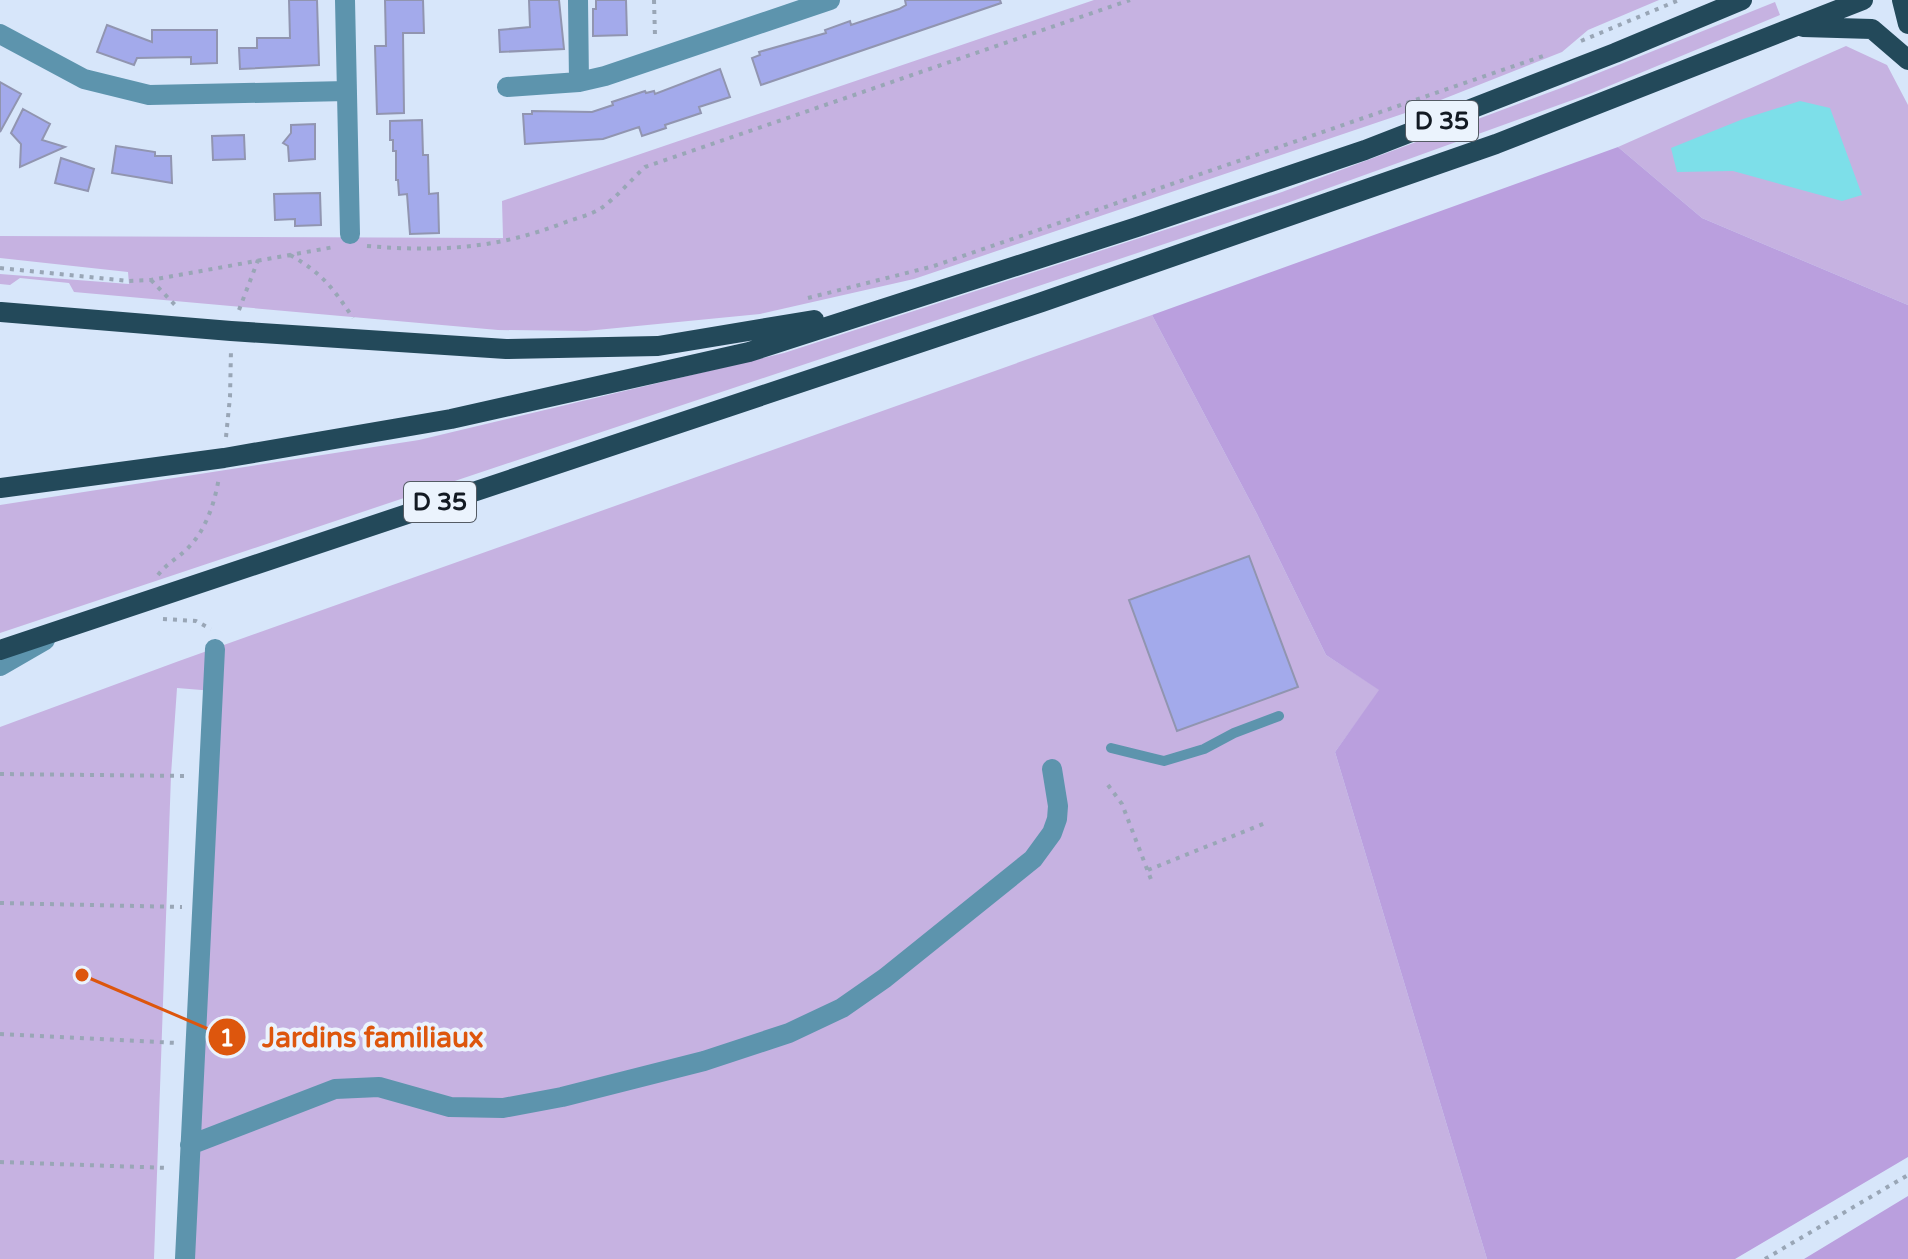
<svg xmlns="http://www.w3.org/2000/svg" width="1908" height="1259" viewBox="0 0 1908 1259" font-family="'Varela Round',sans-serif">
	<style>
		.green { fill: #c6b2e1 }
		.forest { fill: #ba9fde }
		.water { fill: #7ddfe9 }
		.building { fill: #a3aaeb; stroke: #9195b0; stroke-width: 2 }
		.lines { fill: none; stroke-linecap: round; stroke-linejoin: round }
		.path { stroke: #99a6b6; stroke-width: 4; stroke-dasharray: 4 6; stroke-linecap: butt }
		.service { stroke: #5d94ad; stroke-width: 10 }
		.minor { stroke: #5d94ad; stroke-width: 20 }
		.tertiary { stroke: #5d94ad; stroke-width: 20 }
		.primary { stroke: #23495a; stroke-width: 20 }
		.labels { text-anchor: middle; stroke-width: 8; stroke-linejoin: round; paint-order: stroke }
		.shield { fill: #ebf3fd; stroke: #545b64; stroke-width: 2 }
		.shield-label { font-size: 24px; font-weight: bold; fill: #131a23 }
		.leader { fill: none; stroke: #dd560d; stroke-width: 3 }
		.callout-dot { fill: #dd560d; stroke: #ebf3fd; stroke-width: 3 }
		.mark-label { font-size: 24px; text-anchor: middle; font-weight: bold; fill: #fff }
		.callout-label { font-size: 28px; text-anchor: middle; font-weight: bold; fill: #dd560d; stroke: #ebf3fd; stroke-width: 8; stroke-linejoin: round; paint-order: stroke }
	</style>
	<rect width="100%" height="100%" fill="#d7e6fa"/>
	<!-- green -->
	<path class="green" d="M1094,0H1659L1588,30L1562,52L1423,107L914,279L760,314L586,331L498,330L74,292L69,283L20,278L10,285L0,284V274L129,284L128,272L0,258V236L503,238L502,201Z
		M1775,2L1780,15L1592,93L1287,203L0,633V505L419,440L784,353L1282,192L1561,88Z
		M1846,46L1887,65L1908,105V305L1702,218L1618,147Z
		M1152,315L1257,514L1326,655L1380,690L1335,752L1487,1259H193L214,691L177,688L171,775L154,1259H0V727L179,661Z"/>
	<!-- forest -->
	<path class="forest" d="M1618,147L1702,218L1908,305V1157L1735,1259H1487L1335,752L1379,690L1326,655L1257,514L1152,315Z
		M1908,1196V1259H1804Z"/>
	<!-- water -->
	<path class="water" d="M1800,101L1830,108L1862,195L1842,201L1733,171L1677,172L1671,148L1743,119Z"/>
	<!-- building -->
	<path class="building" d="M289,0H317L319,65L240,69L239,48H257V38H290Z
		M385,0H423L424,33H403L404,113L377,114L375,46H386Z
		M529,0H559L564,49L500,52L499,30L530,27Z
		M596,0H626L627,35L593,36V9H596Z
		M905,0H1000L1001,3L761,85L752,58L760,55L759,52L826,33L825,30L850,21L851,25L899,9L906,5Z
		M107,25L152,42V30H217V63L191,64V57L137,58L134,65L97,52Z
		M720,69L730,97L699,107L701,113L665,125L666,128L642,136L639,127L603,139L525,144L523,114H532V111L592,112L613,105L612,102L645,91L646,93L654,91L655,94Z
		M0,82L21,94L0,132Z
		M23,109L50,124L42,140L65,147L20,167L21,144L11,133Z
		M422,120L423,155H428L429,194L438,193L439,233L410,234L407,194L399,195L398,180H396V151H393V140H390V121Z
		M315,124V159L289,161L288,146L283,143L291,133V125Z
		M244,135L245,159L213,160L212,136Z
		M116,146L155,152V156H171L172,183L112,173Z
		M61,158L94,169L88,191L55,183Z
		M320,193L321,225L295,226V219L275,220L274,194Z
		M1249,556L1298,687L1177,731L1129,600Z"/>
	<g class="lines">
		<!-- path -->
		<path class="path" d="M654,0L655,36
			M1581,41L1679,0
			M367,246C440,252 497,249 566,222C577,218 590,215 600,209C616,198 631,180 645,167L1130,0
			M290,255C322,273 333,288 353,318
			M0,268L129,281L151,280L334,247
			M151,280L176,306
			M808,298L934,266L1543,56
			M239,310L258,260
			M226,437L230,397L231,350
			M158,575C166,564 178,558 188,548C206,530 215,502 219,477
			M163,619L196,621L211,629
			M0,774L187,776
			M1108,785L1122,804L1152,882
			M1148,870L1268,822
			M0,903L182,907
			M0,1034L177,1043
			M0,1162L169,1168
			M1765,1259L1908,1175"/>
		<!-- service -->
		<path class="service" d="M1111,748L1164,761L1204,749L1234,733L1279,716"/>
		<!-- minor -->
		<path class="minor" d="M345,0L350,234
			M578,0L579,82
			M0,34L84,79L149,95L347,91
			M507,87L579,82L605,76L830,0
			M190,1145L335,1089L379,1087L450,1107L503,1108L562,1097L704,1061L789,1033L842,1008L885,978L1033,859L1052,833L1057,819L1058,806L1052,769
			M185,1259L215,649"/>
		<!-- tertiary -->
		<path class="tertiary" d="M0,666L45,640"/>
		<!-- primary -->
		<path class="primary" d="M1902,0L1908,24
			M1803,27L1872,29L1908,60
			M1,312L231,331L506,349L658,346L814,320
			M0,488L224,458L451,419L749,352L1137,227L1365,150L1615,53L1742,0
			M0,650L1042,302L1496,144L1863,0"/>
	</g>
	<g class="labels">
		<!-- shield labels -->
		<g class="shield">
			<rect x="1406" y="101" width="72" height="40" rx="6"/>
			<rect x="404" y="482" width="72" height="40" rx="6"/>
		</g>
		<g class="shield-label">
			<text x="1442" y="129">D 35</text>
			<text x="440" y="510">D 35</text>
		</g>
	</g>
	<!-- callouts -->
	<path class="leader" d="M82 975L227 1037"/>
	<g class="callout-dot">
		<circle cx="82" cy="975" r="8"/>
		<circle cx="227" cy="1037" r="20"/>
	</g>
	<g class="mark-label">
		<text x="227" y="1046">1</text>
	</g>
	<g class="callout-label">
		<text x="373" y="1047">Jardins familiaux</text>
	</g>
</svg>
